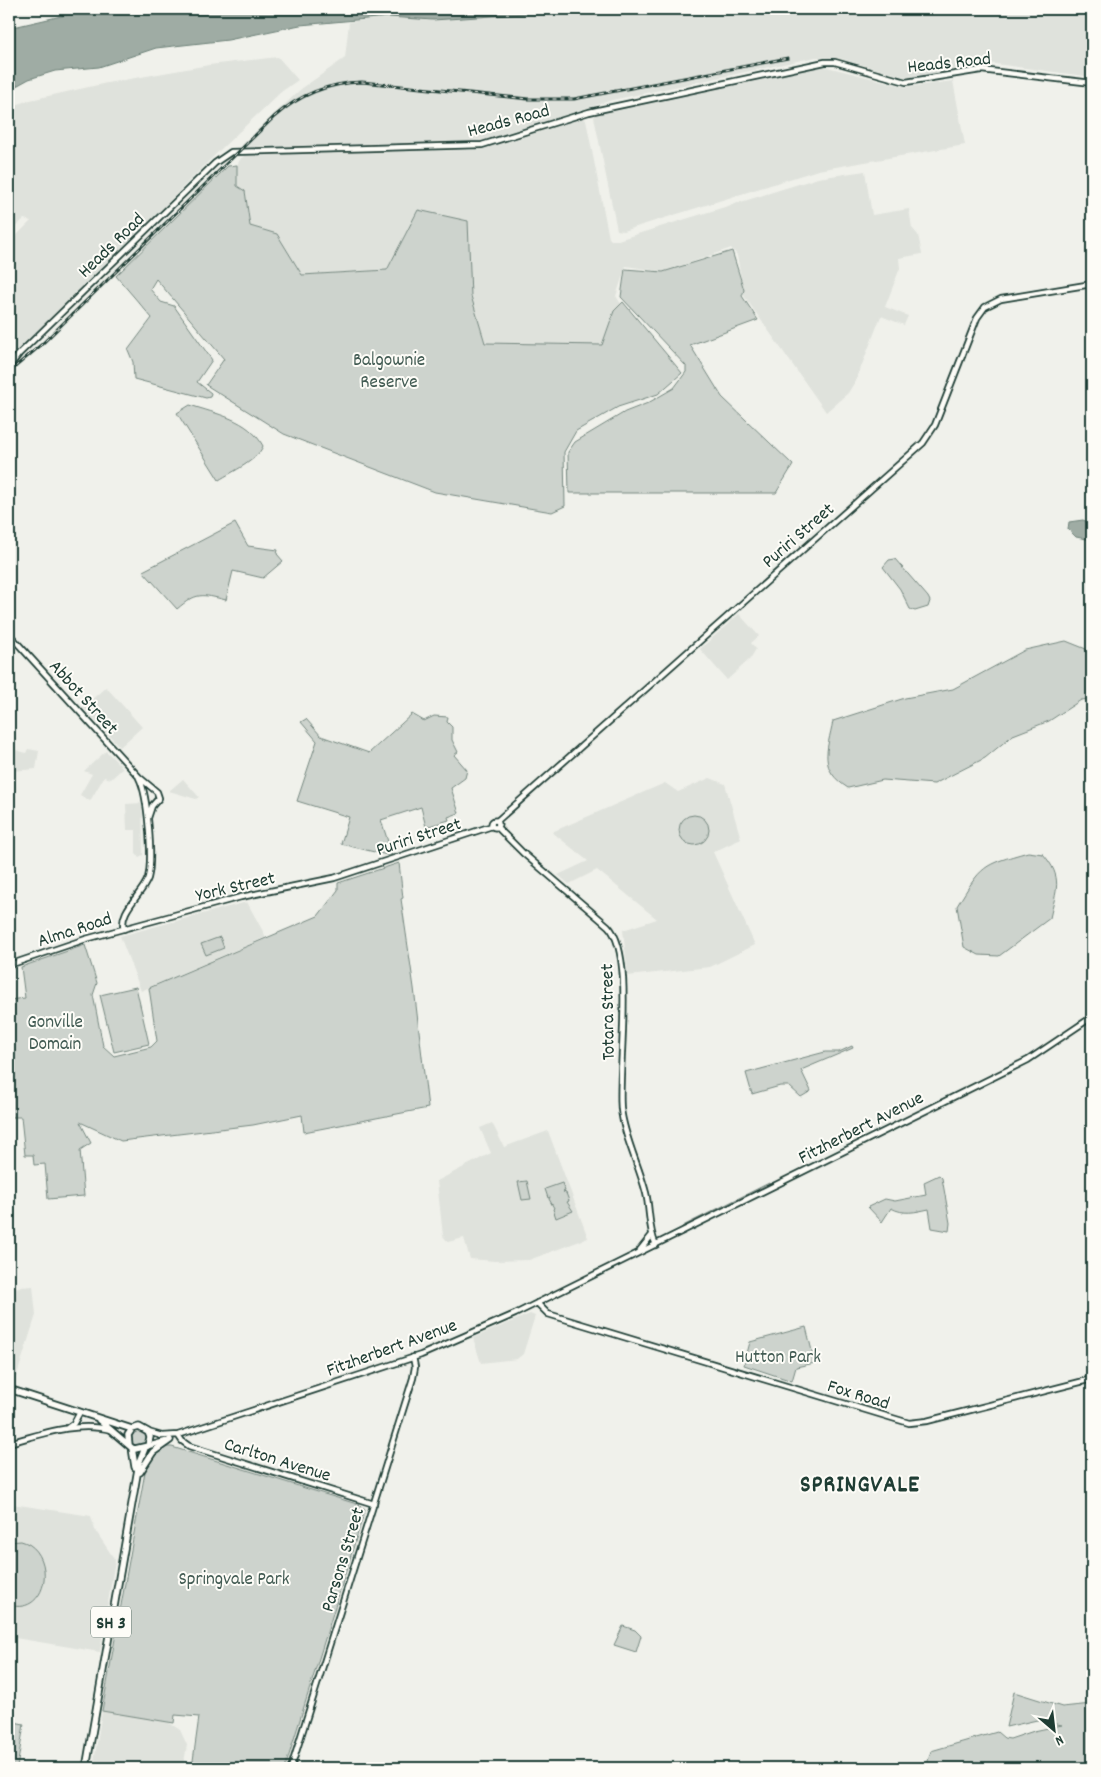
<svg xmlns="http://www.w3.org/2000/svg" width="1101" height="1777" viewBox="0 0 1101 1777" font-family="Dekko,sans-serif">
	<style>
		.built { fill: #dfe2dc }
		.green { fill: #cdd3cd; stroke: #768880 }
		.water { fill: #9faca4; stroke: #6c8077 }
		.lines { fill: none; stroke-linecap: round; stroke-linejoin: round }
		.secondary-casing { stroke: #1f3d34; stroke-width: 8 }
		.highway-casing { stroke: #1f3d34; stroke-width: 9 }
		.secondary { stroke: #fdfcf7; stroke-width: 4.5 }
		.highway { stroke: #fdfcf7; stroke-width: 5.5 }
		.rail-casing { stroke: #1f3d34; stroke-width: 3 }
		.rail { stroke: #fdfcf7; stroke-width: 1; stroke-dasharray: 4; stroke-linecap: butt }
		.labels { text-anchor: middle; stroke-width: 4; stroke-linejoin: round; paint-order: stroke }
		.shield { fill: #fdfcf7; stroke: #62766e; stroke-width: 1 }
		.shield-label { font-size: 18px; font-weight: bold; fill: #1f3d34 }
		.street-label { font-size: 19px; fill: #1f3d34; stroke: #fdfcf7 }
		.park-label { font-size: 19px; fill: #425b53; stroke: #fdfcf7 }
		.district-label { font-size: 24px; font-weight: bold; letter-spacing: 1px; fill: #1f3d34; stroke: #fdfcf7 }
	</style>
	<rect width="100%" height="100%" fill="#f0f1eb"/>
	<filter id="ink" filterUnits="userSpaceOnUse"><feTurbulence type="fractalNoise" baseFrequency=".02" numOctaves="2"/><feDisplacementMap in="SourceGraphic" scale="10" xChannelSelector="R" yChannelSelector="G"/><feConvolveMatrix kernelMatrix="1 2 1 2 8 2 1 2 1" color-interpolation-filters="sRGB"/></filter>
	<g filter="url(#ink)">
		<!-- built -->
		<path class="built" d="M597,9H1092V77L988,63L909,78L841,59L816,57L612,100L482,142L247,147L242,145L301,89L345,58L349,22L389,17L433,20Z
			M278,57L298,80L281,92L220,150L9,362V243L31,221L24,219L9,233V108L26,101L107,83L209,65Z
			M823,66L907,87L953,81L965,145L818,170L623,231L617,230L594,117L596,114Z
			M583,118L586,120L609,238L611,240H618L818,178L865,171L872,215L909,209L912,228L918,235L922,254L899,258L900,268L885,307L908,316L904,325L881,316L856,380L848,393L826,412L744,296L737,255L731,248L665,272L626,266L616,296L621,304L614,311L602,345L485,343L471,296L467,221L418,210L387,270L302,275L277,234L250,226L245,192L237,186V165L241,158L251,153L470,150L497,145Z
			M739,614L759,636L751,643L756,649L750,659L727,680L700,649Z
			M106,687L142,727L120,747L83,707Z
			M9,748L26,753L28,749L39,751L36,769L11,771L13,784L9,785Z
			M106,751L123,768L111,779L104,777L90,801L80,795L92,774L84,771Z
			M710,778L725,784L741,839L713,852L755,945L710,967L628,976L623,930L657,919L597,870L569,884L558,875L588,861L552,832L665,783L678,792Z
			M183,779L199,797L196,799L169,791Z
			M142,803L143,855L139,857L136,854V830H127L126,804Z
			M247,902L266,937L141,991L120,936Z
			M492,1123L504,1147L548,1131L588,1238L529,1260L495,1261L470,1259L464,1238L448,1242L443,1236L437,1181L491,1153L480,1128Z
			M33,1286L36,1315L14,1384L9,1383V1288Z
			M530,1314L535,1316L523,1354L517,1359L481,1363L473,1338Z
			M11,1449L12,1504L91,1516L95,1530L115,1560L100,1652L9,1637V1450Z
			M102,1711L168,1722L180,1730L187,1745L183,1768H93Z"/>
		<!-- green -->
		<path class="green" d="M237,165V186L245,191L250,226L277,234L302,275L387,270L418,210L468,221L471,296L485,343L602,345L614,311L623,302L682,373L658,394L618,407L576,431L564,452L565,506L552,512L435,492L284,434L206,385L224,359L156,279L150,289L161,302L174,306L212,360L197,382L211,393L210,397L206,398L134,379L133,362L128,350L152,318L116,276L228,166Z
			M732,251L744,290L742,296L758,320L690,345L722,397L793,465L776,493H569L568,452L575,442L625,412L648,403L674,388L686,372V366L621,297L625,269L663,272Z
			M190,405C216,414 249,419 263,446C257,461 233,471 219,480L177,413Z
			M235,523L248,546L278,550L277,554L283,561L263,578L233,571L226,600C201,594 197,592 177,609L143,571Z
			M895,559L928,597L930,601L928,607L915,611L910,609L900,589L883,567L889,560Z
			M1066,641L1086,649L1092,663L1091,699L1081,700L1049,721L1013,735L985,758L934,784L883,780L848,788C818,769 827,751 833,721L905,698L953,689L1025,650Z
			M412,714L424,721L434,716L448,717L447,722L452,727V740L458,752L454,755L467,770L465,778L451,788L459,813L448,817L449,820L426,827L421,807L381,820L392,854L387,855L341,844L349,817L297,801L317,741L301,722L306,719L321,736L369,753Z
			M679 830a15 15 0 1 1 30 0a15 15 0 1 1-30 0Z
			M1028,852L1043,854C1064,878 1056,890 1050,918L999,956L979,955L964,947L957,906C982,865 982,865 1028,852Z
			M399,863L403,898L401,899L414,988L428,1108L304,1132L302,1115L253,1125L121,1141L80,1122L91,1143L80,1150L84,1196L48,1199L45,1164L34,1165L33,1155H25L21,1117H9V1000L25,998L21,967L85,945L97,983L93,995L103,1046L114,1056L151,1047L157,1041L149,988L318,916L338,890V883Z
			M220,937L224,948L206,955L201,944Z
			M136,987L149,1044L114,1052L100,995Z
			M852,1046L853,1048L801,1070L811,1091L801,1097L789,1086H780L752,1094L746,1073L825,1052H839Z
			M939,1175L942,1178L950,1223L949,1231L932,1228L929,1209C915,1212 904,1215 891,1208L882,1222L868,1207L885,1199L895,1201L926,1195L924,1182Z
			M527,1181L531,1199L522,1200L518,1182Z
			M562,1183L565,1191L563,1192L566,1193L569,1201L567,1202L573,1211L556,1218L553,1209L554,1208L549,1199L550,1197L548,1198L545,1189Z
			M769,1183L770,1186L680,1230L683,1226Z
			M806,1327L815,1363L796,1367L792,1381L744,1365L750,1342Z
			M130 1438a9 9 0 1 1 18 0a9 9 0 1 1-18 0Z
			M165,1447H172L360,1505L365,1510L285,1768H192L199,1717L175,1715L174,1723L102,1711L145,1472L151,1459Z
			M21,1541C57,1550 50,1617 9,1605V1542Z
			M623,1626L635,1630L641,1636L636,1652L614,1645Z
			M1014,1692L1062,1707L1092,1704V1768H926L931,1751L997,1732L1004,1738L1010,1739L1034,1731L1062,1725L1037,1720L1006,1727Z
			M9,1721L24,1724L17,1768H9Z"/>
		<!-- water -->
		<path class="water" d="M92,9H597L433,20L389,17L300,25L228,40L156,48L99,67L55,71L29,79L9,90V28Z
			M1083,520L1092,524V540L1076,537L1068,529L1069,522Z"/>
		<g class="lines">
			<!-- secondary casing -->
			<g class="secondary-casing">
				<path id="secondary" d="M9,367L19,354L215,163L231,152L482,145L589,112L825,62H835L906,82L981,70L1092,83
					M9,634L139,777L157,792L159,798L152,806L148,818
					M491.5 824a3.5 3.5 0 1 1 7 0a3.5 3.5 0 1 1-7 0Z
					M497,821L923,443L935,425L977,318L985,307L1001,299L1092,284
					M497,827L523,853L608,926C636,954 617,1069 621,1109C624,1137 639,1165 646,1193C650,1209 648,1229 656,1245
					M124,929C118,911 143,894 148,878C153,859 148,795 139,778
					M9,965L86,939L241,897L334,878L492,826
					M640,1250L652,1235
					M537,1303L548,1314L909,1423L927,1421L1092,1379
					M67,1428L74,1423L80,1412
					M148,1432L162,1436L178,1435L421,1355L515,1314L1028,1060L1092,1017
					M178,1435L182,1441L189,1446L374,1504
					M9,1443C42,1434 77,1421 111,1430
					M148,1446L166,1441
					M291,1768L413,1378L415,1367L413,1357"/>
			</g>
			<!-- highway casing -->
			<g class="highway-casing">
				<path id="highway" d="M9,1389L132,1429
					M99,1420L132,1448L135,1449L148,1446L150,1437L148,1432L139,1427L132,1429L128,1435L129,1445
					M132,1448L135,1467
					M140,1472L153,1452L170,1440
					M86,1768L139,1463L145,1448"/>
			</g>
			<!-- secondary -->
			<use href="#secondary" class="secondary"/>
			<!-- highway -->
			<use href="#highway" class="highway"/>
			<!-- rail casing -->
			<g class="rail-casing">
				<path id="rail" d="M9,372L41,345L274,117C299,95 327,83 362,82L528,99H574L788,58"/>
			</g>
			<!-- rail -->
			<use href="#rail" class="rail"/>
		</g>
	</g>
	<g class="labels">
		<!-- shield labels -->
		<rect class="shield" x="91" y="1606.5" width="40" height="31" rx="4"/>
		<g class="shield-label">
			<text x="111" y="1628">SH 3</text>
		</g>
		<!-- street labels -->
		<g class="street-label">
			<text transform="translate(949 61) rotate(-6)" y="7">Heads Road</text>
			<text transform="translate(508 119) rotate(-15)" y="7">Heads Road</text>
			<text transform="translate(110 244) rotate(-44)" y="7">Heads Road</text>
			<text transform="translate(797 534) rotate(-41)" y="7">Puriri Street</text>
			<text transform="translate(85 696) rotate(48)" y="7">Abbot Street</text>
			<text transform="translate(418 835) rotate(-18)" y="7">Puriri Street</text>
			<text transform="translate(235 885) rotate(-13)" y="7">York Street</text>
			<text transform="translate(74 928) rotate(-18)" y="7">Alma Road</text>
			<text transform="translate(606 1012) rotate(-91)" y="7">Totara Street</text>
			<text transform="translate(860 1126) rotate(-27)" y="7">Fitzherbert Avenue</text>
			<text transform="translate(391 1346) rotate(-20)" y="7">Fitzherbert Avenue</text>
			<text transform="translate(859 1393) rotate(17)" y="7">Fox Road</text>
			<text transform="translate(278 1458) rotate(17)" y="7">Carlton Avenue</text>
			<text transform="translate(341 1559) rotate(-73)" y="7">Parsons Street</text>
		</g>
		<!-- park labels -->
		<g class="park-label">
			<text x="389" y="365">Balgownie<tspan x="389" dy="22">Reserve</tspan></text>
			<text x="55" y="1027">Gonville<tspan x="55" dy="22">Domain</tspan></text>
			<text x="778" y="1362">Hutton Park</text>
			<text x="234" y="1584">Springvale Park</text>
		</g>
		<!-- district labels -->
		<g class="district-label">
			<text x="860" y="1491">SPRINGVALE</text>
		</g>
	</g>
	<!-- margin -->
	<rect width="1101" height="1777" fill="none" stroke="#fdfcf7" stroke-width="30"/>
	<rect x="15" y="15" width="1071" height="1747" fill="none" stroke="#1f3d34" stroke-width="2" filter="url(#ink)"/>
	<!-- north arrow -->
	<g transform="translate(1054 1730) rotate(152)" stroke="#fdfcf7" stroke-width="4" paint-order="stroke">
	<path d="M0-4L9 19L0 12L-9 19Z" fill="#1f3d34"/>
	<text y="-8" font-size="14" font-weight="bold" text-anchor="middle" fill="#1f3d34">N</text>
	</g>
</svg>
